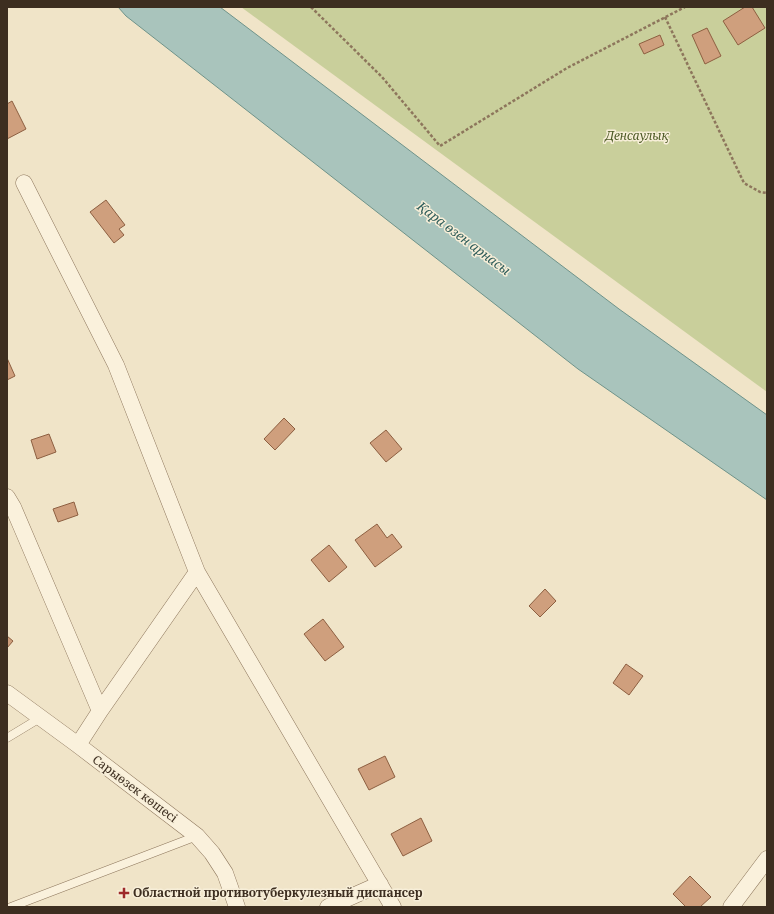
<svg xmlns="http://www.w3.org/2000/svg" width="774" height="914" font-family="'Noto Serif',serif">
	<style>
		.green { fill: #c9cf9b }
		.water { fill: #a9c4bc; stroke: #6f938a }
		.building { fill: #cf9f7d; stroke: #8d5f41 }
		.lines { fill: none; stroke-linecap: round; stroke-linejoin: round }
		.service-casing { stroke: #8d765c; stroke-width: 9 }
		.minor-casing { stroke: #8d765c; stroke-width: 17 }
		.path { stroke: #8d765c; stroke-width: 2.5; stroke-dasharray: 3 2; stroke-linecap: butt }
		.service { stroke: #faf1dc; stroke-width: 8 }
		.minor { stroke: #faf1dc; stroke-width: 16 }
		.poi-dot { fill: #9e2a2b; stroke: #f7eed8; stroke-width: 1.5 }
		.labels { text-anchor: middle; stroke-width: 3; stroke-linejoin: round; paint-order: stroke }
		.park-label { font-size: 12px; font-style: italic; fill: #4d5a26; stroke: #f7eed8 }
		.street-label { font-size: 12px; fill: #3d2e20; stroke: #f7eed8 }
		.poi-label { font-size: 12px; font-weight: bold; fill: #3d2e20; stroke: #f7eed8; text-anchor: start }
		.water-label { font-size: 13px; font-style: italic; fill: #2f5d5a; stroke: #f7eed8 }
	</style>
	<rect width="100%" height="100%" fill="#f0e4c8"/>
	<path class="green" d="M241 7H767V392Z"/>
	<path class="water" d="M118 7H220L619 309 767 415V500L578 369 126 16Z"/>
	<path class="building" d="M745 7H752L765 28 738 45 723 21Z
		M707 28 721 56 705 64 692 35Z
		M660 35 664 45 644 54 639 44Z
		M12 101 26 129 7 139V104Z
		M106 200 125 225 119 229 124 235 114 243 90 212Z
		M7 358 15 376 7 380Z
		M284 418 295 429 275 450 264 439Z
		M386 430 402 449 386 462 370 443Z
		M49 434 56 452 37 459 31 440Z
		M74 502 78 515 58 522 53 509Z
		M377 524 387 538 392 534 402 547 375 567 355 540Z
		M329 545 347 567 329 582 311 560Z
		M545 589 556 601 540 617 529 606Z
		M323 619 344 647 325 661 304 634Z
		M7 636 13 641 7 648Z
		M626 664 643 676 629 695 613 683Z
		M385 756 395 777 369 790 358 769Z
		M421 818 432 841 403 856 391 834Z
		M690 876 711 897 700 907H686L673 894Z"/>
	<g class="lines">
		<g class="service-casing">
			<path id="service" d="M7 738 40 718
				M11 907 197 836"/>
		</g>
		<g class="minor-casing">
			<path id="minor" d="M24 183 116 365 197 572 393 907
				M7 497 13 507 100 711 78 745
				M7 693 78 745 197 836 212 853 225 873 237 907
				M100 711 197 572
				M328 907 380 884
				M731 907 767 859"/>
		</g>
		<path class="path" d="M311 7 382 77 440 146 567 68 685 7
			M665 17 744 183 760 192 767 193"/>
		<use href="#service" class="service"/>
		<use href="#minor" class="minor"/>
	</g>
	<path class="poi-dot" d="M122 887h4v4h4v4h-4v4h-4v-4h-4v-4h4z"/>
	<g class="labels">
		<g class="park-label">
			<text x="637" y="140">Денсаулық</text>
		</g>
		<g class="street-label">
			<text transform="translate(135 789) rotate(37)" y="4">Сарыөзек көшесі</text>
		</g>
		<g class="poi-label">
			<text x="133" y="897">Областной противотуберкулезный диспансер</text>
		</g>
		<g class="water-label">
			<text transform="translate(464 238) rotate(37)" y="5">Қара өзен арнасы</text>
		</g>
	</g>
	<rect width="774" height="914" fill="none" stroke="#3d2e20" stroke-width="16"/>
</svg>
